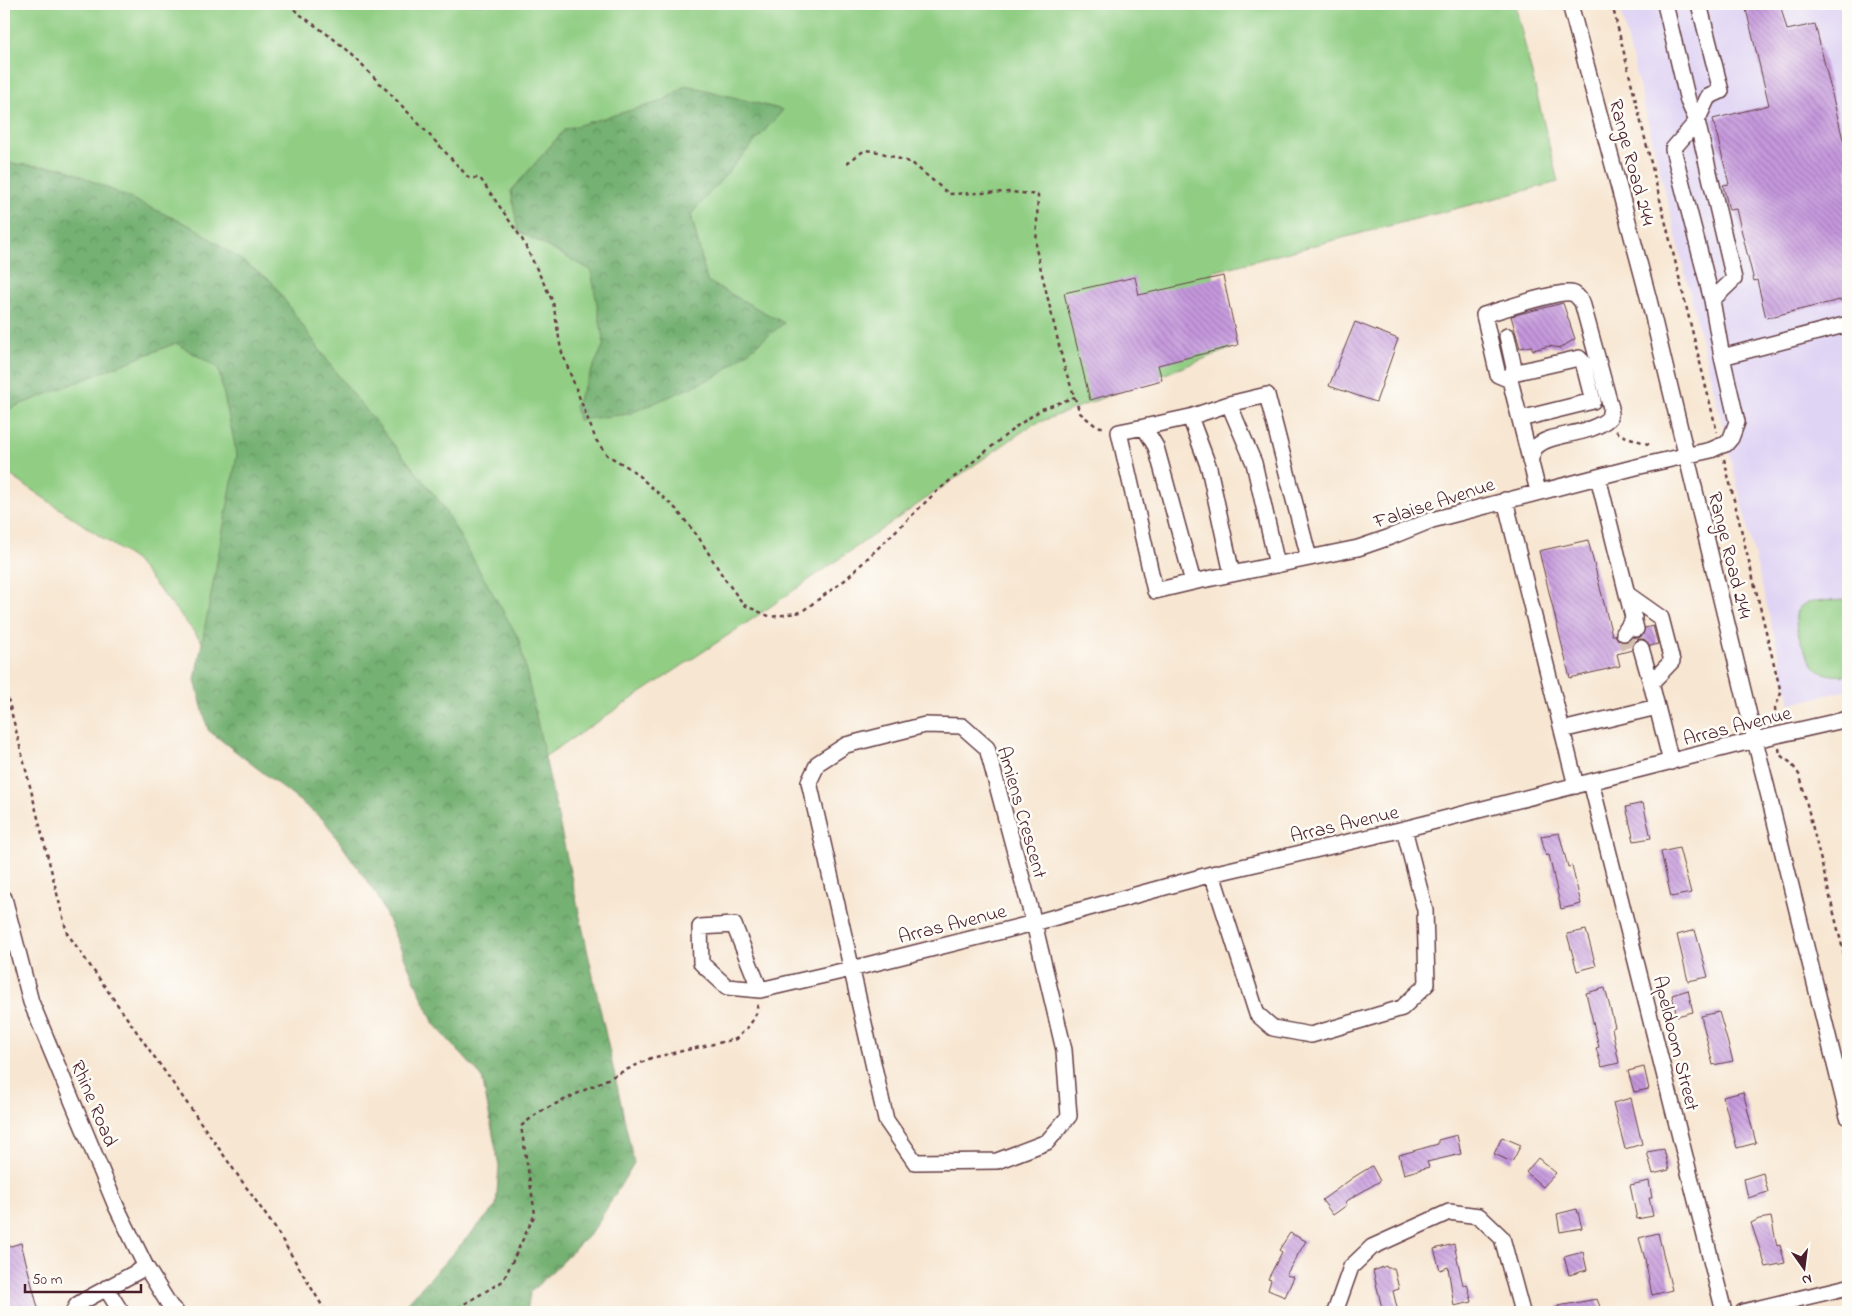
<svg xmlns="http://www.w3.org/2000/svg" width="1852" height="1316" font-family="'Indie Flower',sans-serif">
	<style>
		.built { fill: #e0d4f4 }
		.green { fill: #91ce84; stroke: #6e7658 }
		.forest { fill: url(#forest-crowns); stroke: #5f684e }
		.building { fill: url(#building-back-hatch) }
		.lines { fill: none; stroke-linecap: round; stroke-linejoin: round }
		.minor-tunnel { stroke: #d4beb0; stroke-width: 15; stroke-dasharray: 15 8; stroke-linecap: butt }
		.minor-casing { stroke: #643d44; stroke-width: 18 }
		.path { stroke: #643d44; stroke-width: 2.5; stroke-dasharray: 4 4; stroke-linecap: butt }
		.minor { stroke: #fff; stroke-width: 15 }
		.labels { text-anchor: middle; stroke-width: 5; stroke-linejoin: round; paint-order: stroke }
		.street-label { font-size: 20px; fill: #4a1f2b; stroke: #fdfcf7 }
	</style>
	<defs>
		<pattern id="forest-crowns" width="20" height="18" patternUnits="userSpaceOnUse" patternTransform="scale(1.25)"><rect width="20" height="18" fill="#74b172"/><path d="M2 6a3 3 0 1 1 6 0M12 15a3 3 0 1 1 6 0" fill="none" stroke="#618f5e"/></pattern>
		<pattern id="building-back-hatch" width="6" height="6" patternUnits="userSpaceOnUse" patternTransform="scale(1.25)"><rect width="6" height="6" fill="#c598dd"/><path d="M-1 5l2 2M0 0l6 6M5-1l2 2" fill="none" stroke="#a27bb3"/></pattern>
	</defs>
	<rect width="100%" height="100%" fill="#fdfcf7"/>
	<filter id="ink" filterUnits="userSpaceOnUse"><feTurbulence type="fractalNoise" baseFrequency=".02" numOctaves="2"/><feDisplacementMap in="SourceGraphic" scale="10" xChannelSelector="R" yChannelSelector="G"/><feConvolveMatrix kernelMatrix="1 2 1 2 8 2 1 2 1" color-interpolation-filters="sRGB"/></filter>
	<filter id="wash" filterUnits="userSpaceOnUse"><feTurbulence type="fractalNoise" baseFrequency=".0096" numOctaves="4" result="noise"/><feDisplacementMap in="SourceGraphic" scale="20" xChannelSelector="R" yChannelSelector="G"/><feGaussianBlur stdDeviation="1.12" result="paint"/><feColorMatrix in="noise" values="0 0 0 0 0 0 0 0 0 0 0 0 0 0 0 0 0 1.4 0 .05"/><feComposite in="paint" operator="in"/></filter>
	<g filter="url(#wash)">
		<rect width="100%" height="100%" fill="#f7e6d1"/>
		<path class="built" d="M1619 4H1848V690L1791 704Z"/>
		<path class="green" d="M4 4H1515L1558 182 1212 272 1230 349 1032 425 751 620 384 863 135 560 4 471Z
			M1848 597V675C1838 676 1827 676 1818 670 1807 661 1787 617 1800 607 1815 594 1833 606 1848 597Z"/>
		<path class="forest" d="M686 85 783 110 691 214 707 281 784 323 719 375 629 414 578 420 575 406 604 344 591 270 518 231 511 191 565 129 663 101Z
			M4 163 64 168 195 228 271 281 337 374 440 502 519 639 634 1163 593 1231 530 1293 527 1312H399L496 1206 499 1166 482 1077 434 1024 377 895 324 820 208 730 195 680 237 455 218 368 176 343 4 411Z"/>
		<g id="blocks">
			<path class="building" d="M1769 4H1780L1787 30 1815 24 1848 160V298L1766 318 1757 280 1754 281 1736 209 1729 210 1723 185 1729 184 1713 119 1769 105 1746 9Z
				M1223 276 1238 345 1158 365 1162 380 1090 400 1064 293 1135 277 1139 295Z
				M1563 303 1575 339 1560 348 1549 346 1533 350 1531 346 1520 348 1511 316Z
				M1355 322 1398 339 1376 402 1329 386Z
				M1588 540 1612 635H1615L1619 641 1628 642 1632 637 1638 638 1642 636 1645 628 1653 626 1658 644 1650 646 1644 639H1638L1632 645V650L1617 654 1620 666 1570 678 1539 551Z
				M1643 803 1651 838 1634 841 1626 807Z
				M1559 833 1568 867 1572 866 1581 904 1561 909 1549 855 1546 856 1541 836Z
				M1679 848 1691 893 1671 897 1661 852Z
				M1586 930 1596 966 1577 971 1567 934Z
				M1695 930 1708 977 1688 981 1677 935Z
				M1605 988 1615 1027 1612 1028 1619 1063 1602 1067 1596 1048 1599 1047 1586 993Z
				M1688 990 1693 1012 1677 1016 1672 995Z
				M1719 1012 1733 1061 1713 1065 1701 1016Z
				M1644 1067 1649 1089 1634 1092 1628 1071Z
				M1743 1092 1756 1143 1737 1148 1723 1097Z
				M1631 1098 1642 1144 1625 1149 1613 1103Z
				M1457 1135 1461 1154 1427 1162 1429 1167 1404 1174 1399 1155 1438 1144V1140Z
				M1502 1137 1521 1145 1512 1162 1494 1154Z
				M1664 1149 1669 1170 1653 1174 1647 1152Z
				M1538 1158 1556 1173 1543 1187 1526 1172Z
				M1372 1166 1380 1181 1345 1202 1347 1205 1333 1215 1322 1200 1354 1177Z
				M1763 1173 1768 1192 1748 1198 1744 1179Z
				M1649 1181 1652 1198H1649L1653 1216 1637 1219 1630 1185Z
				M1577 1209 1582 1228 1560 1232 1557 1214Z
				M1771 1217 1777 1246 1780 1245 1785 1263 1766 1267 1751 1223 1759 1219Z
				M1290 1233 1306 1241 1286 1275 1294 1277 1285 1297 1268 1290 1271 1280 1268 1279 1282 1252 1279 1250Z
				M1658 1233 1672 1290 1652 1295 1645 1259 1639 1238Z
				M21 1243 39 1312H4V1248Z
				M1454 1244 1463 1285 1467 1284 1472 1302 1454 1306 1448 1267 1440 1270 1434 1249Z
				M1583 1252 1587 1270 1569 1275 1564 1257Z
				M1386 1266 1387 1268H1394L1399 1289 1393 1291 1398 1312H1383L1373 1271Z
				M1597 1299 1602 1312H1559L1558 1306Z"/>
		</g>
	</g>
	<g filter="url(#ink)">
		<use href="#blocks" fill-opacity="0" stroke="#643d44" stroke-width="1"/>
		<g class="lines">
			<path class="minor-tunnel" d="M1624 633 1629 651"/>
			<g class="minor-casing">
				<path id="minor" d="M1570 4 1649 300 1755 740 1848 1117
					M1665 4 1688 101 1697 121 1734 279 1712 300 1722 357
					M1699 4 1721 91 1708 97 1697 121 1673 149 1712 300
					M1507 336 1514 368 1510 380 1538 491
					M1513 373 1579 358 1583 362 1593 401 1520 419
					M1510 380 1498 375 1484 315C1501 310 1556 291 1570 293 1576 293 1578 298 1582 302L1611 408 1609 418C1589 437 1550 432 1536 447 1533 450 1532 456 1530 461
					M1190 417 1229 404
					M1144 427 1119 432 1155 591 1193 582 1156 447 1144 427 1190 417 1209 468 1232 574
					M1598 477 1627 594 1661 618 1672 661 1651 683 1671 762
					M1505 500 1576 786
					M1277 565 1254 463 1229 404 1267 395 1309 558
					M1193 582 1358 548 1390 537 1432 520 1636 467 1711 450 1720 446 1726 444 1731 438 1737 422 1722 357 1848 324
					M1627 594 1636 629
					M1624 633 1634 618
					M1641 648 1651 683
					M925 725 962 726 987 748 1034 923 1064 1050 1069 1116 1047 1142 997 1161 915 1162 886 1120 809 782 818 763 846 745Z
					M1562 730 1657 707
					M1591 782 1724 1312
					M1212 874 1257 1014 1273 1028 1311 1035 1402 1008 1427 984 1425 910 1404 829
					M4 898 31 1002 116 1206 146 1267 170 1306 176 1312
					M760 990 734 925 700 927 701 963 727 987 760 990 851 969 1034 923 1212 874 1404 829 1755 740 1848 719
					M106 1288 121 1312
					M73 1312 77 1305 85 1300 146 1267
					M1335 1312 1351 1267 1372 1247 1449 1212 1479 1216 1502 1238 1522 1312
					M1743 1312 1848 1287"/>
			</g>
			<path class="path" d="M288 4C305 20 325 31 342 46 386 88 428 133 469 178H480L522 239 553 302 561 350 596 440 607 455 631 469 676 509 699 538 724 578 744 605 771 617 801 612 845 580 936 492 1017 426 1042 409 1075 397
				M1612 4 1717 432
				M847 163 865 150 879 152 912 163 949 194 1012 192 1038 195 1036 249 1064 366 1080 413 1096 426 1106 428
				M1616 431 1621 435 1648 444 1649 448
				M1724 459 1781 693 1775 708 1776 720
				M4 683 67 933 275 1228 326 1312
				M1779 748 1780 755 1791 763 1800 776 1848 970
				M451 1312 503 1281 535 1214 521 1126 539 1112 651 1058 736 1039 750 1025 756 1014 758 1003"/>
			<use href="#minor" class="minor"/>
		</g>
	</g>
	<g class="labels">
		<g class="street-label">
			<text transform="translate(1633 162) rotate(75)" y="7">Range Road 244</text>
			<text transform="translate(1434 502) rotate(-18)" y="7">Falaise Avenue</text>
			<text transform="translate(1731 555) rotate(76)" y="7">Range Road 244</text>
			<text transform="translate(1737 725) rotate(-14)" y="7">Arras Avenue</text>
			<text transform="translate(1023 812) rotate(74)" y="7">Amiens Crescent</text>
			<text transform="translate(1344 823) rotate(-13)" y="7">Arras Avenue</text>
			<text transform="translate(952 923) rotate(-14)" y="7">Arras Avenue</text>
			<text transform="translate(1677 1043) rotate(76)" y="7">Apeldoom Street</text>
			<text transform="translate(95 1103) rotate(67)" y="7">Rhine Road</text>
		</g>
	</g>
	<rect width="1852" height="1316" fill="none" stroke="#fdfcf7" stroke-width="20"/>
	<g transform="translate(1804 1268) rotate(166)" stroke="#fdfcf7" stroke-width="4" paint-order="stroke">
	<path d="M0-4L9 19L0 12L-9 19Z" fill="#4a1f2b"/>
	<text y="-8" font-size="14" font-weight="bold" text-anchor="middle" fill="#4a1f2b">N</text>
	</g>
	<path d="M25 1284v8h116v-8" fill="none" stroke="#4a1f2b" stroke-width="2.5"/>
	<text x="32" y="1284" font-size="15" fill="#4a1f2b" stroke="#fdfcf7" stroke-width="4" paint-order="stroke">50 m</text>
</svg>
